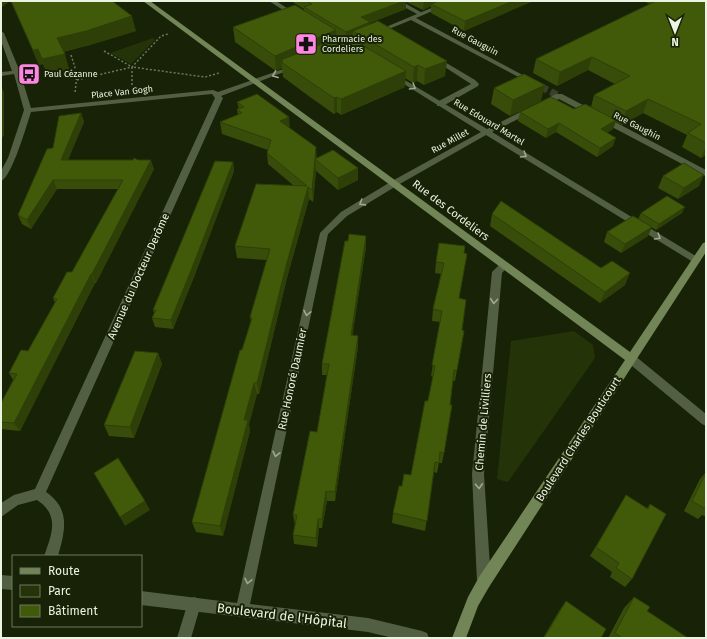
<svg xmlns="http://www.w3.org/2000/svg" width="707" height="639" font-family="'Fira Sans',sans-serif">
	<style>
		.green { fill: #253308 }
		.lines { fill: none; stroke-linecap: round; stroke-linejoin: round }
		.street-tunnel { stroke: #384127; stroke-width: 7; stroke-dasharray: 7 3.5; stroke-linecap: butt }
		.path { stroke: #6e775f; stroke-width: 1.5; stroke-dasharray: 2 2; stroke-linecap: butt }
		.lane { fill: #535f42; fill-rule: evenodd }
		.street { fill: #535f42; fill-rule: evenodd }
		.secondary { fill: #718556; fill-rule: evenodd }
		.wall { fill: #384d09 }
		.shaded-wall { fill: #2e3f07 }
		.building { fill: #415a0a; stroke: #2e3f07 }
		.oneway { stroke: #9fa992 }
		.labels { text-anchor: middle; stroke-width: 4; stroke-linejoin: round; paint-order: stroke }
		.far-poi-label { font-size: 9px; fill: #ebf3e1; stroke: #182206; text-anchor: start }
		.far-street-label { font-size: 9px; fill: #ebf3e1; stroke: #182206 }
		.street-label { font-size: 11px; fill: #ebf3e1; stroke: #182206 }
		.near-street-label { font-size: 13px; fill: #ebf3e1; stroke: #182206 }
	</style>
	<rect width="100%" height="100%" fill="#182206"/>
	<path class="green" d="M153 38 155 40 131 64 110 53Z
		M574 331 593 345 595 358 508 482 497 479 511 341Z"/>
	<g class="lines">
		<path class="street-tunnel" d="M532 82 559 96"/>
		<path class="path" d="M104 51 132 67
			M71 55 77 74 75 93
			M77 80 132 67 161 36 168 34
			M132 85V67L205 77 219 73"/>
		<path class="lane" d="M393 1H401L424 14 419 15Z
			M434 58H438L475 80 479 84 478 86 443 106H437V102L471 84 434 60Z
			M194 597 199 599 201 604 191 638H177L189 599Z"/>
		<path class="street" d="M269 1H276L299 16 294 17Z
			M448 1H456L416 18 532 80V82H528L411 20 379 33 374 32Z
			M1 31 4 33 20 72 31 108 213 90 218 92 292 66 297 67 221 96 223 98 46 492C71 509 65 531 58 556H44C52 534 60 515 37 500L18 505 1 517V503L14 495 35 489 215 98 212 94 31 112C27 124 12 177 1 181V171L8 158 24 110 14 74 1 76V72L12 71 1 41Z
			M393 73 487 129 556 94H562L706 170V176L703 175 559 99 492 132 699 258 701 260 699 262H693L486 135 398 185 347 216 328 234 250 604 368 618 422 631 427 633 429 638H393L368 632 141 605V591L237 603 320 233 341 212 392 181 481 132 391 76 390 75Z
			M504 262 509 265 502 273 484 474 491 582 489 587 484 589 479 587 477 582 472 474 492 272 501 263Z
			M630 354 634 355 706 414V426L702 424 626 361 625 358 626 355Z
			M1 575 13 576V590L1 589Z"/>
		<path class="secondary" d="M143 1H150L630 352 703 243 706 242V252L489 587 478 606 466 638H452L468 597 479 577 625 360Z"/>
	</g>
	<path class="wall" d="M11 1H112L136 31 90 45 63 52 69 69 47 74 43 64 39 65Z
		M291 1H533L464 31 431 13V6L423 10 406 2V9L370 23V24L445 76 424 85 417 81 413 83 405 78V87L341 115 337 112 334 114 310 97 283 77 282 68 276 71 235 42 233 27 304 10V9Z
		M643 1H706V155L701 158 682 147 687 135 643 113 622 125 616 122 613 129 607 133 613 146 597 157 556 132 546 138 518 121 520 112 574 109 591 107 594 95 615 84 588 70 557 86 533 73 536 59 650 4Z
		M494 88 541 101 510 116 491 104Z
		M237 102 290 128 317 158 358 168V180L338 190 316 171 313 202 309 199 287 278 259 394H257L249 424 250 431 223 536 196 532 192 522 251 322 250 317 267 260 237 258 235 246 293 185 268 164 267 153 268 150 222 134 220 122 238 115 237 109H239Z
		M81 113 84 122 68 160 154 169 96 283H95L20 431 1 429V403L13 380 9 373 28 351 55 303 53 298 72 272 118 189H57L31 229 22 224 18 215 53 148Z
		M233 162 234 171 194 277 173 329 155 327 152 318 154 313 153 310Z
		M663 176 699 186 678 199 658 188Z
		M641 213H682L656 230 651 227 648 236 621 253 604 242 607 232 638 219Z
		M492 214 625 285 600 303 490 226Z
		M366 236V247L352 335 358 336V347L335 501H327L322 528H319L317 547 294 544 293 535 295 525 293 515 317 432 327 375H322V364L348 241Z
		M464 253 459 298 462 330 464 331 455 381H453L444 453 442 463H439L437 473 434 472 425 531 392 523 393 513 402 486 411 475 433 377 431 376 440 322 432 321 433 309 441 274 435 273 436 262Z
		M158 353 162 364 134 438 109 436 104 425Z
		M706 472V517L702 515 698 519 684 511 700 479Z
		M626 495 647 508 650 504 632 579 625 587 610 577 612 572 590 556Z
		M634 597 647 611 688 638H608L624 608Z
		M566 601 601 638H543L559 611Z"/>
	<path class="shaded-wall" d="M1 1H10L1 8Z
		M404 1H406V9L370 23 369 32 353 31V38L346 41V32L361 17Z
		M424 1H444L431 4V6L423 10Z
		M513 1H533L464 31 465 21Z
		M132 16 136 31 90 45 61 52 57 38Z
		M336 30 337 45 281 60 282 68 276 71 275 56Z
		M38 49 43 64 39 65 33 50Z
		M65 54 69 69 47 74 42 59Z
		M592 57 588 70 557 86 560 72Z
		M447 61 445 76 424 85 425 69Z
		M418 65 417 81 413 83 414 67Z
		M406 71 405 87 341 115V99Z
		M545 85 541 101 510 116 513 100Z
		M1 86 4 92V135L1 140Z
		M337 97V112L334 114V98Z
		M648 99 643 113 622 125 626 111Z
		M81 113 84 122 64 169 61 160Z
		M289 117 290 129 280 121Z
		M616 120 613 129 598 138 601 129Z
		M559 123 556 132 546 138 548 129Z
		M616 138 613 146 597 157 600 148Z
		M316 147 317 160 315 159Z
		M706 147V155L701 158Z
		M315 159 316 171 313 202 312 190Z
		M151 160 154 169 96 283 92 274Z
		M233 162 234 171 194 277 173 329 171 320Z
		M358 168V180L338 190V178Z
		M704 175 699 186 678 199 684 188Z
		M53 180 57 189 31 229 27 220Z
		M308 187 309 199 287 278 259 394 257 383 286 266Z
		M685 207 682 213 656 230 659 224Z
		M652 227 648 236 621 253 625 244Z
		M366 236V247L351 346V335Z
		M630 273 625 285 600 303 605 292Z
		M91 274 95 283 20 431 14 423Z
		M358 336V347L335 501V492Z
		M158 353 162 364 134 438 130 427Z
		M254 383 257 394 249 424 250 431 223 536 220 526 244 420Z
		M326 491 327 501 322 528V519Z
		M145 501 150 510 125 526 120 517Z
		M318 519 319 528 317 547 316 538Z"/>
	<path class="building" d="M11 1H112L132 16 86 31 57 38 65 54 42 59 38 49 33 50Z
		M306 1H404L361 17 370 22 346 32 304 7 312 4Z
		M439 1H513L465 21 431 4Z
		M656 1H706V143L688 133 701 124 648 99 626 111 594 95 630 76 592 57 560 72 536 59Z
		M295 5 336 30 275 56 233 27Z
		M378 21 447 61 425 69 418 65 414 67 353 31Z
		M345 35 406 71 341 99 337 97 334 98 309 81 281 62 283 61 281 60Z
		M524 74 545 85 513 100 494 88Z
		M257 94 289 117 280 121 316 147 315 159 333 150 358 168 338 178 315 159 312 190 308 187 286 266 257 383H254L244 420H248L220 526 192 522 240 350H242L252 318 250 317 270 249 235 246 256 184 307 186 267 153 271 140 220 122 242 113 237 109 244 107 237 102Z
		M551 97 574 109 585 104 616 120 601 129 616 138 600 148 559 123 548 129 520 112Z
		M81 113 61 160H133L134 158 138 160H151L92 274H91L14 423 1 422V403L17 374 9 373 21 350 28 351 57 299 53 298 67 272H72L123 180H53L27 220 18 215 47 149 53 148 59 116Z
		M215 161 233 162 192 268 171 320 152 318 156 310H153Z
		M684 163 704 175 684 188 663 176Z
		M667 196 685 207 659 224 641 213Z
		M501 201 601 268 612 261 630 273 605 292 492 214Z
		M633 216 652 227 625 244 607 232Z
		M349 234 366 236 351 335 358 336 335 492 326 491 322 519H318L316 538 293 535 297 515H293L310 431 317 432 329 364H322L345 241H348Z
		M439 243 465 246 464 253 467 254 459 298 466 300 462 330 464 331 457 370H454L450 405H452L444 453 440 452 439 463 435 462 427 521 393 513 399 486H402L404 474 411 475 425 401H428L435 366 432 365 442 311 433 309 444 263 436 262Z
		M135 351 158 353 130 427 104 425Z
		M118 458 145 501 120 517 94 473Z
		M706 473V509L692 501Z
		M626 495 648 509 650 504 666 514 632 579 616 568 619 563 596 547Z
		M634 597 650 607 647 611 688 638H622L615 633Z
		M566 601 606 629 601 638H544Z"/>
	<defs><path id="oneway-chevron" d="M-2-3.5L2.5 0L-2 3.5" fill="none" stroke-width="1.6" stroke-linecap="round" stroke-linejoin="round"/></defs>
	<g class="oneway">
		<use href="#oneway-chevron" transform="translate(275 75) rotate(159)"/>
		<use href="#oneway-chevron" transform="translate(413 87) rotate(31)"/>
		<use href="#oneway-chevron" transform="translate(524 155) rotate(31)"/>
		<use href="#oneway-chevron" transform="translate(362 203) rotate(148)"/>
		<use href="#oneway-chevron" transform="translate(658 237) rotate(31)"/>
		<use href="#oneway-chevron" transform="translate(494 301) rotate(95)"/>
		<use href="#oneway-chevron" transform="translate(307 313) rotate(102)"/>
		<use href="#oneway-chevron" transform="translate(276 454) rotate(102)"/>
		<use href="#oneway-chevron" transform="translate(479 486) rotate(87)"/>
		<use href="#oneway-chevron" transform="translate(248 581) rotate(102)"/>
	</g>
	<defs>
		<g id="pharmacy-square" transform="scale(1.15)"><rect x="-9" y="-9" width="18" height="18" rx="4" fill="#fd86e1" stroke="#182206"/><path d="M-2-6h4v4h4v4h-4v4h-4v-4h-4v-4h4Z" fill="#111"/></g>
		<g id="bus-square" transform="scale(1.15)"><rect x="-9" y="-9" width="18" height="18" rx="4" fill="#fd86e1" stroke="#182206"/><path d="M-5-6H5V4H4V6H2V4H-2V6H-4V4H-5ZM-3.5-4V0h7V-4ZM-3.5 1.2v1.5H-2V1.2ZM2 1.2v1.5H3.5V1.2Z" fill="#111"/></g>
	</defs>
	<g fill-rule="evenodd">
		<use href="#pharmacy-square" x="306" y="44"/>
		<use href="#bus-square" x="29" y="74"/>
	</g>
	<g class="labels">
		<g class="far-poi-label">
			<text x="322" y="42">Pharmacie des<tspan x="322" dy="10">Cordeliers</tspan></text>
			<text x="44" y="77">Paul Cézanne</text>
		</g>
		<g class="far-street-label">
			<text transform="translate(475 41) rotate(28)" y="3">Rue Gauguin</text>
			<text transform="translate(122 92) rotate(-6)" y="3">Place Van Gogh</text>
			<text transform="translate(489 122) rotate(31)" y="3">Rue Edouard Martel</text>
			<text transform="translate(637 126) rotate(27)" y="3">Rue Gaughin</text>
			<text transform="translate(450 141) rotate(-29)" y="3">Rue Millet</text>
		</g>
		<g class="street-label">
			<text transform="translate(451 210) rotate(37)" y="4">Rue des Cordeliers</text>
			<text transform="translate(138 276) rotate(-66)" y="4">Avenue du Docteur Derôme</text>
			<text transform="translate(292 379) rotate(-78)" y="4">Rue Honoré Daumier</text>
			<text transform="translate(483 422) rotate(-85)" y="4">Chemin de Livilliers</text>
			<text transform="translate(578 439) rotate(-57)" y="4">Boulevard Charles Bouticourt</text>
		</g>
		<g class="near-street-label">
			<text transform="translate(282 615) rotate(7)" y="5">Boulevard de l'Hôpital</text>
		</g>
	</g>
	<rect width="707" height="639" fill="none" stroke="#ebf3e1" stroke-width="4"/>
	<rect x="12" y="555" width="130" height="72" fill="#182206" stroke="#6c765e"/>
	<rect x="20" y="568" width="20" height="6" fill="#718556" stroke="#6c765e"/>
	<text x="48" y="575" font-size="12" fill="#ebf3e1">Route</text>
	<rect x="20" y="585" width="20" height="12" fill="#253308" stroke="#6c765e"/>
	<text x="48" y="595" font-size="12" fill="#ebf3e1">Parc</text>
	<rect x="20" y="605" width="20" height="12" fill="#415a0a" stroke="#6c765e"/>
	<text x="48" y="615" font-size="12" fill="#ebf3e1">Bâtiment</text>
	<g transform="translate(675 32) rotate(180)" stroke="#182206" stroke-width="3" paint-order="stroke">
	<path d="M0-3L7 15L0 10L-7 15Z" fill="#ebf3e1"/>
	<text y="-6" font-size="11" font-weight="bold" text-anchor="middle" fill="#ebf3e1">N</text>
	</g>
</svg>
